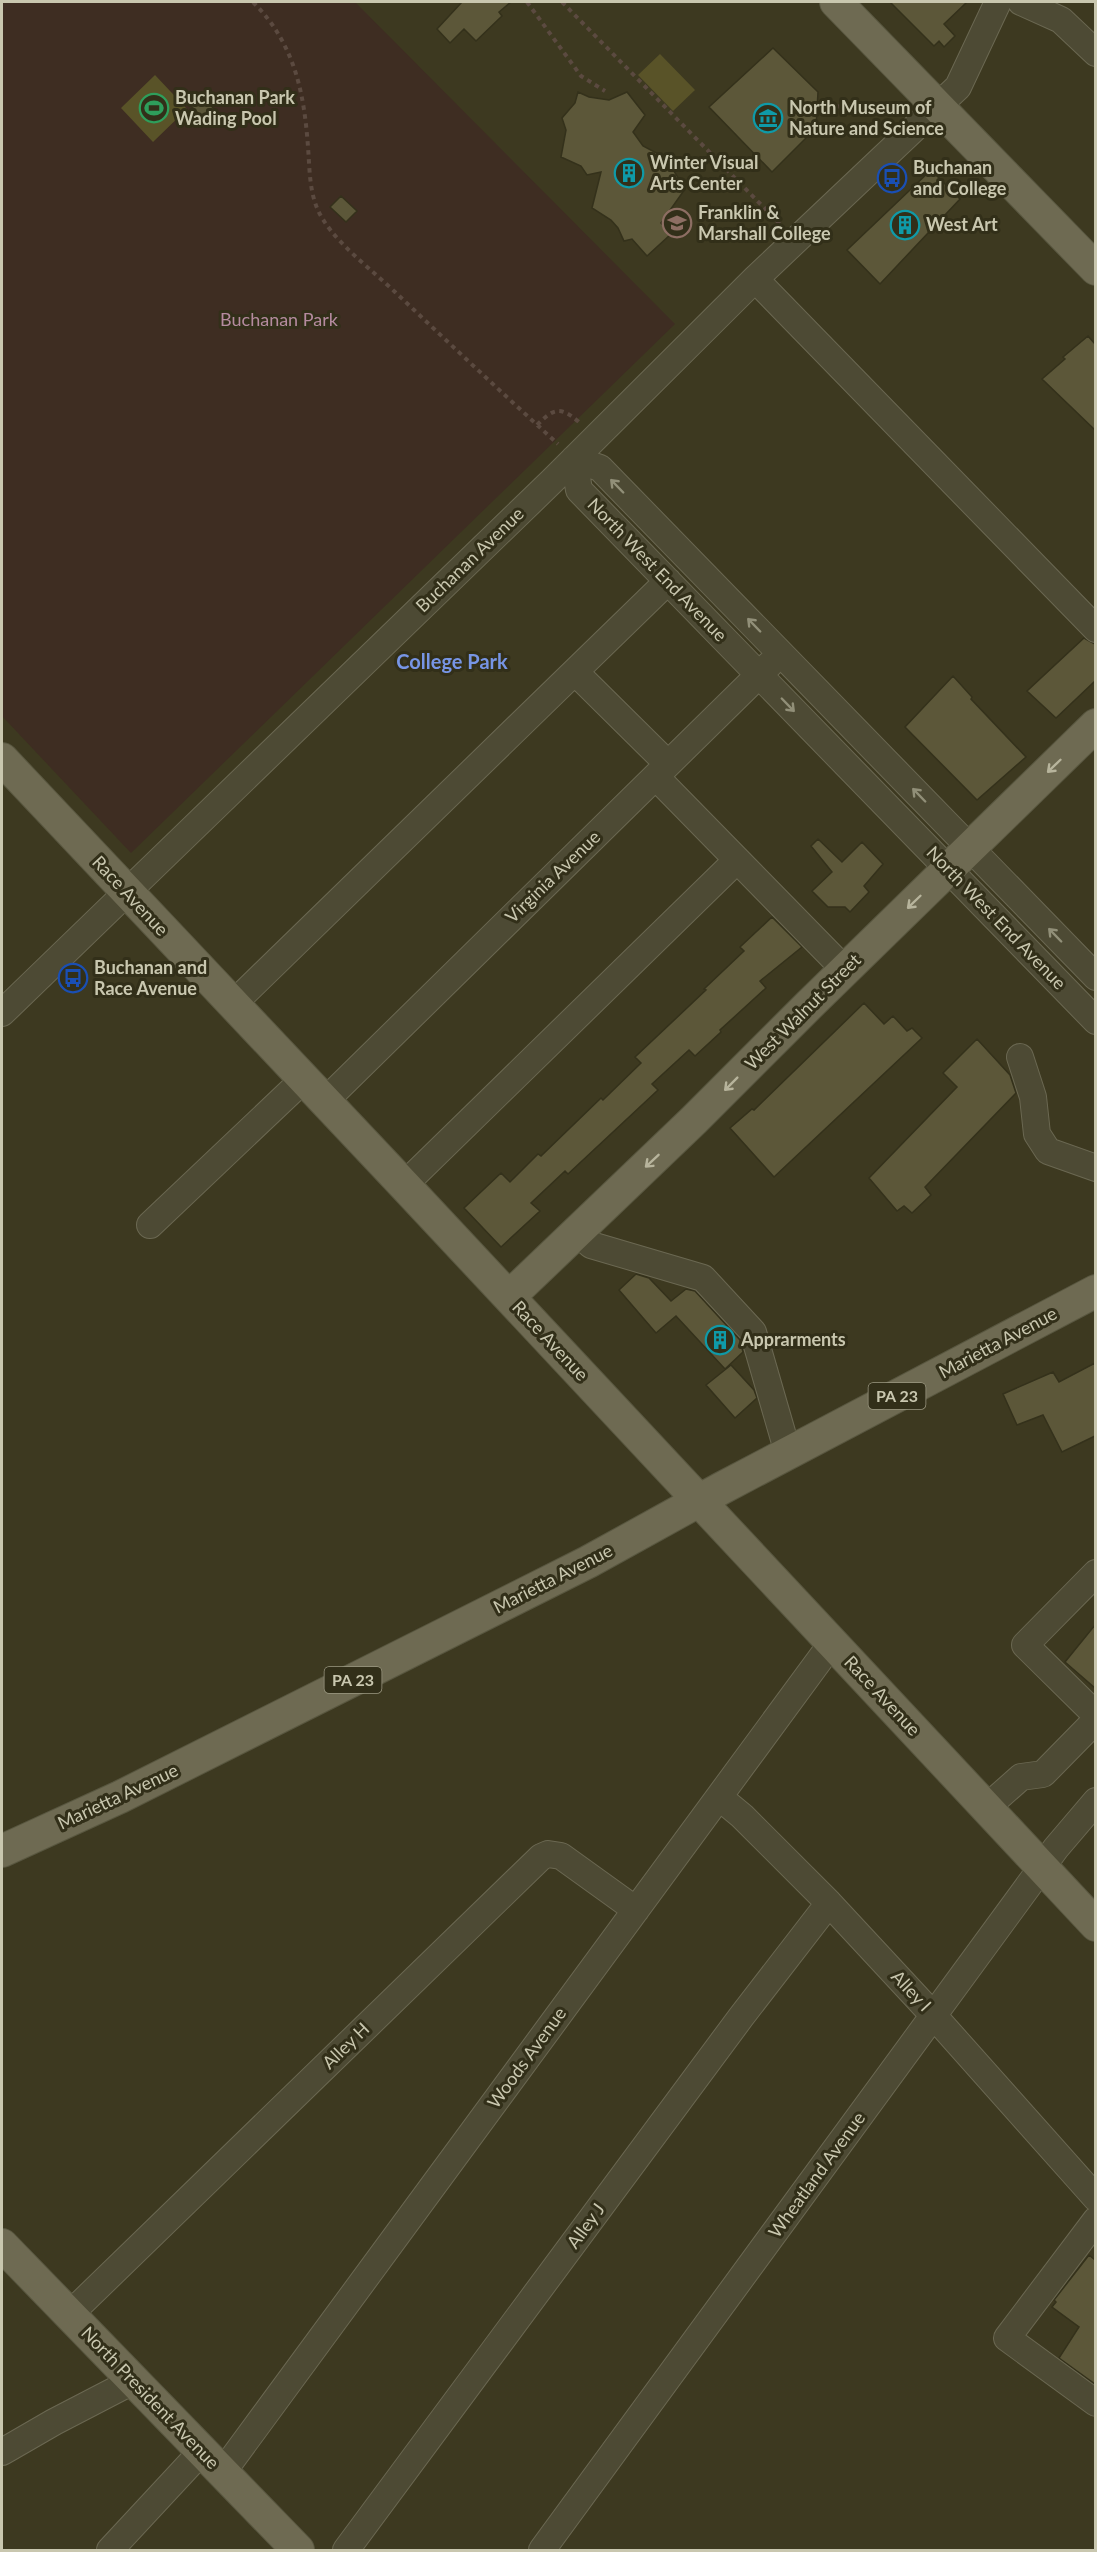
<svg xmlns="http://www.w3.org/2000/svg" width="1097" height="2552" font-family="Lato,sans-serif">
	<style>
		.green { fill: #3e2d22 }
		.water { fill: #595328 }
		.building { fill: #5c5739; stroke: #34311b; stroke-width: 1.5 }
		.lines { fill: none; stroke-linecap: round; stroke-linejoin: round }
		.minor-casing { stroke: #6b6852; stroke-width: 28 }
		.major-casing { stroke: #595740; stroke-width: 34 }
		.path { stroke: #5b4a40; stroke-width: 4; stroke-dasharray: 4.5 4.5; stroke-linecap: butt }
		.minor { stroke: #4d4a34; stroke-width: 26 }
		.major { stroke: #6e6a52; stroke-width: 32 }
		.oneway { stroke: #918f78 }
		.oneway2 { stroke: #b7b49c }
		.labels { text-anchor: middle; stroke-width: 6; stroke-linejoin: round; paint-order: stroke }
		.shield { fill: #322f19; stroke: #9c9982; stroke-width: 1.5 }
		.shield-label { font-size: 16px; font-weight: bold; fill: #c9c7af }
		.poi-label { font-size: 18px; font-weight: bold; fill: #c9c7af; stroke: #322f19; text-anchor: start }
		.park-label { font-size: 18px; fill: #b58b9f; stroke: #322f19 }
		.street-label { font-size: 18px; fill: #c9c7af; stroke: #322f19 }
		.neighbourhood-label { font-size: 20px; font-weight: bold; fill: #7795e5; stroke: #322f19 }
	</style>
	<rect width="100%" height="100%" fill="#3d3920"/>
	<path class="green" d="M2 2H355L675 324 131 853 2 716Z"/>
	<path class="water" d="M660 54 695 90 673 111 638 75Z
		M155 75 187 109 153 142 121 108Z"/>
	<path class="building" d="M462 2H511L499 12 502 16 476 41 464 29 450 43 437 29Z
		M890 2H967L944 24 955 36 944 47 939 41 934 46Z
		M773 48 818 92 816 128 772 172 709 107Z
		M578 92 589 97 609 100 627 92 645 115 633 132 643 146 666 158 685 189 661 223 671 234 647 256 632 239 624 241 618 228 611 220 592 208 601 172 587 175 581 166 561 157 566 130 562 118 575 103Z
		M202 96 215 110 205 120 191 106Z
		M931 170 960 199 880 284 847 250Z
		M341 196 357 211 346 222 330 207Z
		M1088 336 1095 344V430L1042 379 1065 359 1063 357Z
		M1084 638 1095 644V681L1056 718 1027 691Z
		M953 676 972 697 971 699 1026 757 977 800 905 727Z
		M818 839 842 862 862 842 883 864 864 886 869 892 850 912 845 907H828L812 891 832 872 811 846Z
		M772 917 802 947 760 981 766 988 720 1030 721 1032 695 1056 689 1050 652 1084 658 1090 568 1174 565 1171 531 1203 540 1211 501 1247 464 1208 501 1173 510 1182 538 1154 541 1156 601 1098 603 1100 641 1063 635 1057 706 990 704 989 744 951 740 947Z
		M864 1003 884 1024 893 1016 907 1031 912 1028 922 1038 774 1177 730 1128 752 1109 754 1110Z
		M977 1039 1010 1075 1016 1093 925 1187 931 1195 912 1213 904 1206 897 1211 869 1178 957 1087 943 1073Z
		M636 1274 649 1278 671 1301 686 1289 695 1291 740 1340 743 1352 725 1369 676 1316 656 1333 619 1290Z
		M1095 1363V1436L1062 1452 1043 1415 1017 1425 1003 1394 1053 1372 1059 1382Z
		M731 1365 754 1390 757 1398 735 1418 706 1385Z
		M1095 1625V1688L1065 1662Z
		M1089 2255 1095 2260V2384L1059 2358 1079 2327 1052 2307 1056 2302 1054 2300Z"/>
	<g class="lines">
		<g class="minor-casing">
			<path id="minor" d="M1021 2 1061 20 1096 53
				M755 279 1096 629
				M574 459 579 490 1096 1021
				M574 459 600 468 1096 977
				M575 672 668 764
				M656 777 845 970
				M233 1004 668 581
				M2 1013 552 481 755 279 958 87 998 2
				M1020 1057 1033 1097 1037 1134 1048 1151 1096 1168
				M325 1101 770 664
				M404 1185 737 860
				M150 1225 304 1079
				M576 1232 591 1245 703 1278 753 1332 788 1453
				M1096 1573 1025 1645 1096 1715
				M719 1797 742 1816 829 1903 934 2016 1096 2198
				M986 1808 1021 1777 1043 1774 1096 1720
				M1096 2220 1007 2338 1096 2403
				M69 2315 541 1857 548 1854 561 1856 636 1910
				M2 2452 54 2422 133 2381
				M222 2473 832 1643
				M110 2550 202 2451
				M346 2550 741 2017 829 1903
				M542 2550 1056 1848 1096 1801"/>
		</g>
		<g class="major-casing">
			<path id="major" d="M836 2 1096 269
				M2 759 404 1185 1096 1925
				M509 1297 694 1120 809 1005 1096 725
				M2 1851 120 1797 588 1562 722 1488 1096 1291
				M2 2245 298 2550"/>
		</g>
		<path class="path" d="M253 2C294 43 304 91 308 147 310 173 309 199 324 221 339 245 374 272 395 292 449 343 503 394 558 444
			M527 2 581 76 605 91
			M562 2 781 225
			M817 107 903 105
			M537 425C554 408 560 406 579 422"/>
		<use href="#minor" class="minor"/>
		<use href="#major" class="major"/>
	</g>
	<defs><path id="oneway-shaft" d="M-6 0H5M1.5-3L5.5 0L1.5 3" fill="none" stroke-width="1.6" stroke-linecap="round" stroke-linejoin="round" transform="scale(1.5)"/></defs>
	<g class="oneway">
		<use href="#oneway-shaft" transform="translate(617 486) rotate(-134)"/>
		<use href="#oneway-shaft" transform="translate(754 625) rotate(-134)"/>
		<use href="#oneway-shaft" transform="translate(788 705) rotate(46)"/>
		<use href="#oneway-shaft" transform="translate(919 795) rotate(-134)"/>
		<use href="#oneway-shaft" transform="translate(1055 935) rotate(-134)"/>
	</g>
	<g class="oneway2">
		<use href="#oneway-shaft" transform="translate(1054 766) rotate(136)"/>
		<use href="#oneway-shaft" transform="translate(914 902) rotate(136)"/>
		<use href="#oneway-shaft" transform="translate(731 1084) rotate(135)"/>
		<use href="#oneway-shaft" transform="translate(652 1161) rotate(137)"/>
	</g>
	<defs>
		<g id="stadium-ring" transform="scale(1.5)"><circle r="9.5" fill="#322f19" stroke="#2e9e5b" stroke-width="1.5"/><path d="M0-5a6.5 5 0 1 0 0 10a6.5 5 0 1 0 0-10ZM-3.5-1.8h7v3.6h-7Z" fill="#2e9e5b"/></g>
		<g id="museum-ring" transform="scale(1.5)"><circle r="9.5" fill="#322f19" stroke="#0f9aa8" stroke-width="1.5"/><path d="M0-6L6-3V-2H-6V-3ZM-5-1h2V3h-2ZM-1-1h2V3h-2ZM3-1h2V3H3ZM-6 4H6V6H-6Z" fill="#0f9aa8"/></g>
		<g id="building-ring" transform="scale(1.5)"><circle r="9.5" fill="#322f19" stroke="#0f9aa8" stroke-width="1.5"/><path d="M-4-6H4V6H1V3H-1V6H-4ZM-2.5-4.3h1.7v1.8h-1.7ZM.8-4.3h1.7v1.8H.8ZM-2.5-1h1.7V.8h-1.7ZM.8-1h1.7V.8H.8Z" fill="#0f9aa8"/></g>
		<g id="bus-ring" transform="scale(1.5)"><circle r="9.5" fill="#322f19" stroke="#1a4fb4" stroke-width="1.5"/><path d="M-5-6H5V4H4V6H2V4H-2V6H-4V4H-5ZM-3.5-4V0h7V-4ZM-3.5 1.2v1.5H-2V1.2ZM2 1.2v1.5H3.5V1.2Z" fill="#1a4fb4"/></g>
		<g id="university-ring" transform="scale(1.5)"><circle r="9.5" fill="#322f19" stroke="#8d6e63" stroke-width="1.5"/><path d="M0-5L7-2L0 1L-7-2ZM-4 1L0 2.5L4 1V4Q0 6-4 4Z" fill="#8d6e63"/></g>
	</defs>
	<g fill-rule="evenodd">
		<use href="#stadium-ring" x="154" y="108"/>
		<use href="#museum-ring" x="768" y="118"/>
		<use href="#building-ring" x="629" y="173"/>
		<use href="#bus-ring" x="892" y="178"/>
		<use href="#university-ring" x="677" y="223"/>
		<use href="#building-ring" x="905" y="225"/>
		<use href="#bus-ring" x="73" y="978"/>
		<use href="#building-ring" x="720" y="1340"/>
	</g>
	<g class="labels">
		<g class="shield">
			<rect x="868.5" y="1383" width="57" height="26" rx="4.5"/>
			<rect x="324.5" y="1667" width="57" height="26" rx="4.5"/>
		</g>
		<g class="shield-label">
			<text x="897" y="1402">PA 23</text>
			<text x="353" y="1686">PA 23</text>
		</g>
		<g class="poi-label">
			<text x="175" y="104">Buchanan Park<tspan x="175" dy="21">Wading Pool</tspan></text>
			<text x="789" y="114">North Museum of<tspan x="789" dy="21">Nature and Science</tspan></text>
			<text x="650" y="169">Winter Visual<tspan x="650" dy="21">Arts Center</tspan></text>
			<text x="913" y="174">Buchanan<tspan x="913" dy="21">and College</tspan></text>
			<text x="698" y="219">Franklin &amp;<tspan x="698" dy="21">Marshall College</tspan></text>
			<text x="926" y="231">West Art</text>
			<text x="94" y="974">Buchanan and<tspan x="94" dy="21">Race Avenue</tspan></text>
			<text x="741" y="1346">Apprarments</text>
		</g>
		<g class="park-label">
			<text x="279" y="326">Buchanan Park</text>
		</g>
		<g class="street-label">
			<text transform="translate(470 560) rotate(-44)" y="6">Buchanan Avenue</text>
			<text transform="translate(657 570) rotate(46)" y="6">North West End Avenue</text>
			<text transform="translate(553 877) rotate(-44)" y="6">Virginia Avenue</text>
			<text transform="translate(130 896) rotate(47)" y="6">Race Avenue</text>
			<text transform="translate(996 918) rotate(46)" y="6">North West End Avenue</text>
			<text transform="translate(803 1012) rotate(-45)" y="6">West Walnut Street</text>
			<text transform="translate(550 1341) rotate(47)" y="6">Race Avenue</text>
			<text transform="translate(998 1343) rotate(-28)" y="6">Marietta Avenue</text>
			<text transform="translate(553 1579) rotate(-27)" y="6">Marietta Avenue</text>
			<text transform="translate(882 1696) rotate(47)" y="6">Race Avenue</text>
			<text transform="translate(118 1797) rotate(-25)" y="6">Marietta Avenue</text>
			<text transform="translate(911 1991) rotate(47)" y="6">Alley I</text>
			<text transform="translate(346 2046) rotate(-44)" y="6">Alley H</text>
			<text transform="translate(527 2058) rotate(-54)" y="6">Woods Avenue</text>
			<text transform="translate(817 2175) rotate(-54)" y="6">Wheatland Avenue</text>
			<text transform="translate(586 2226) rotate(-54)" y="6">Alley J</text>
			<text transform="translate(150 2398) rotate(46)" y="6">North President Avenue</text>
		</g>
		<g class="neighbourhood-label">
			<text x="452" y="669">College Park</text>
		</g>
	</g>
	<rect width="1097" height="2552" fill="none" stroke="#c9c7af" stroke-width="6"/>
</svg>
